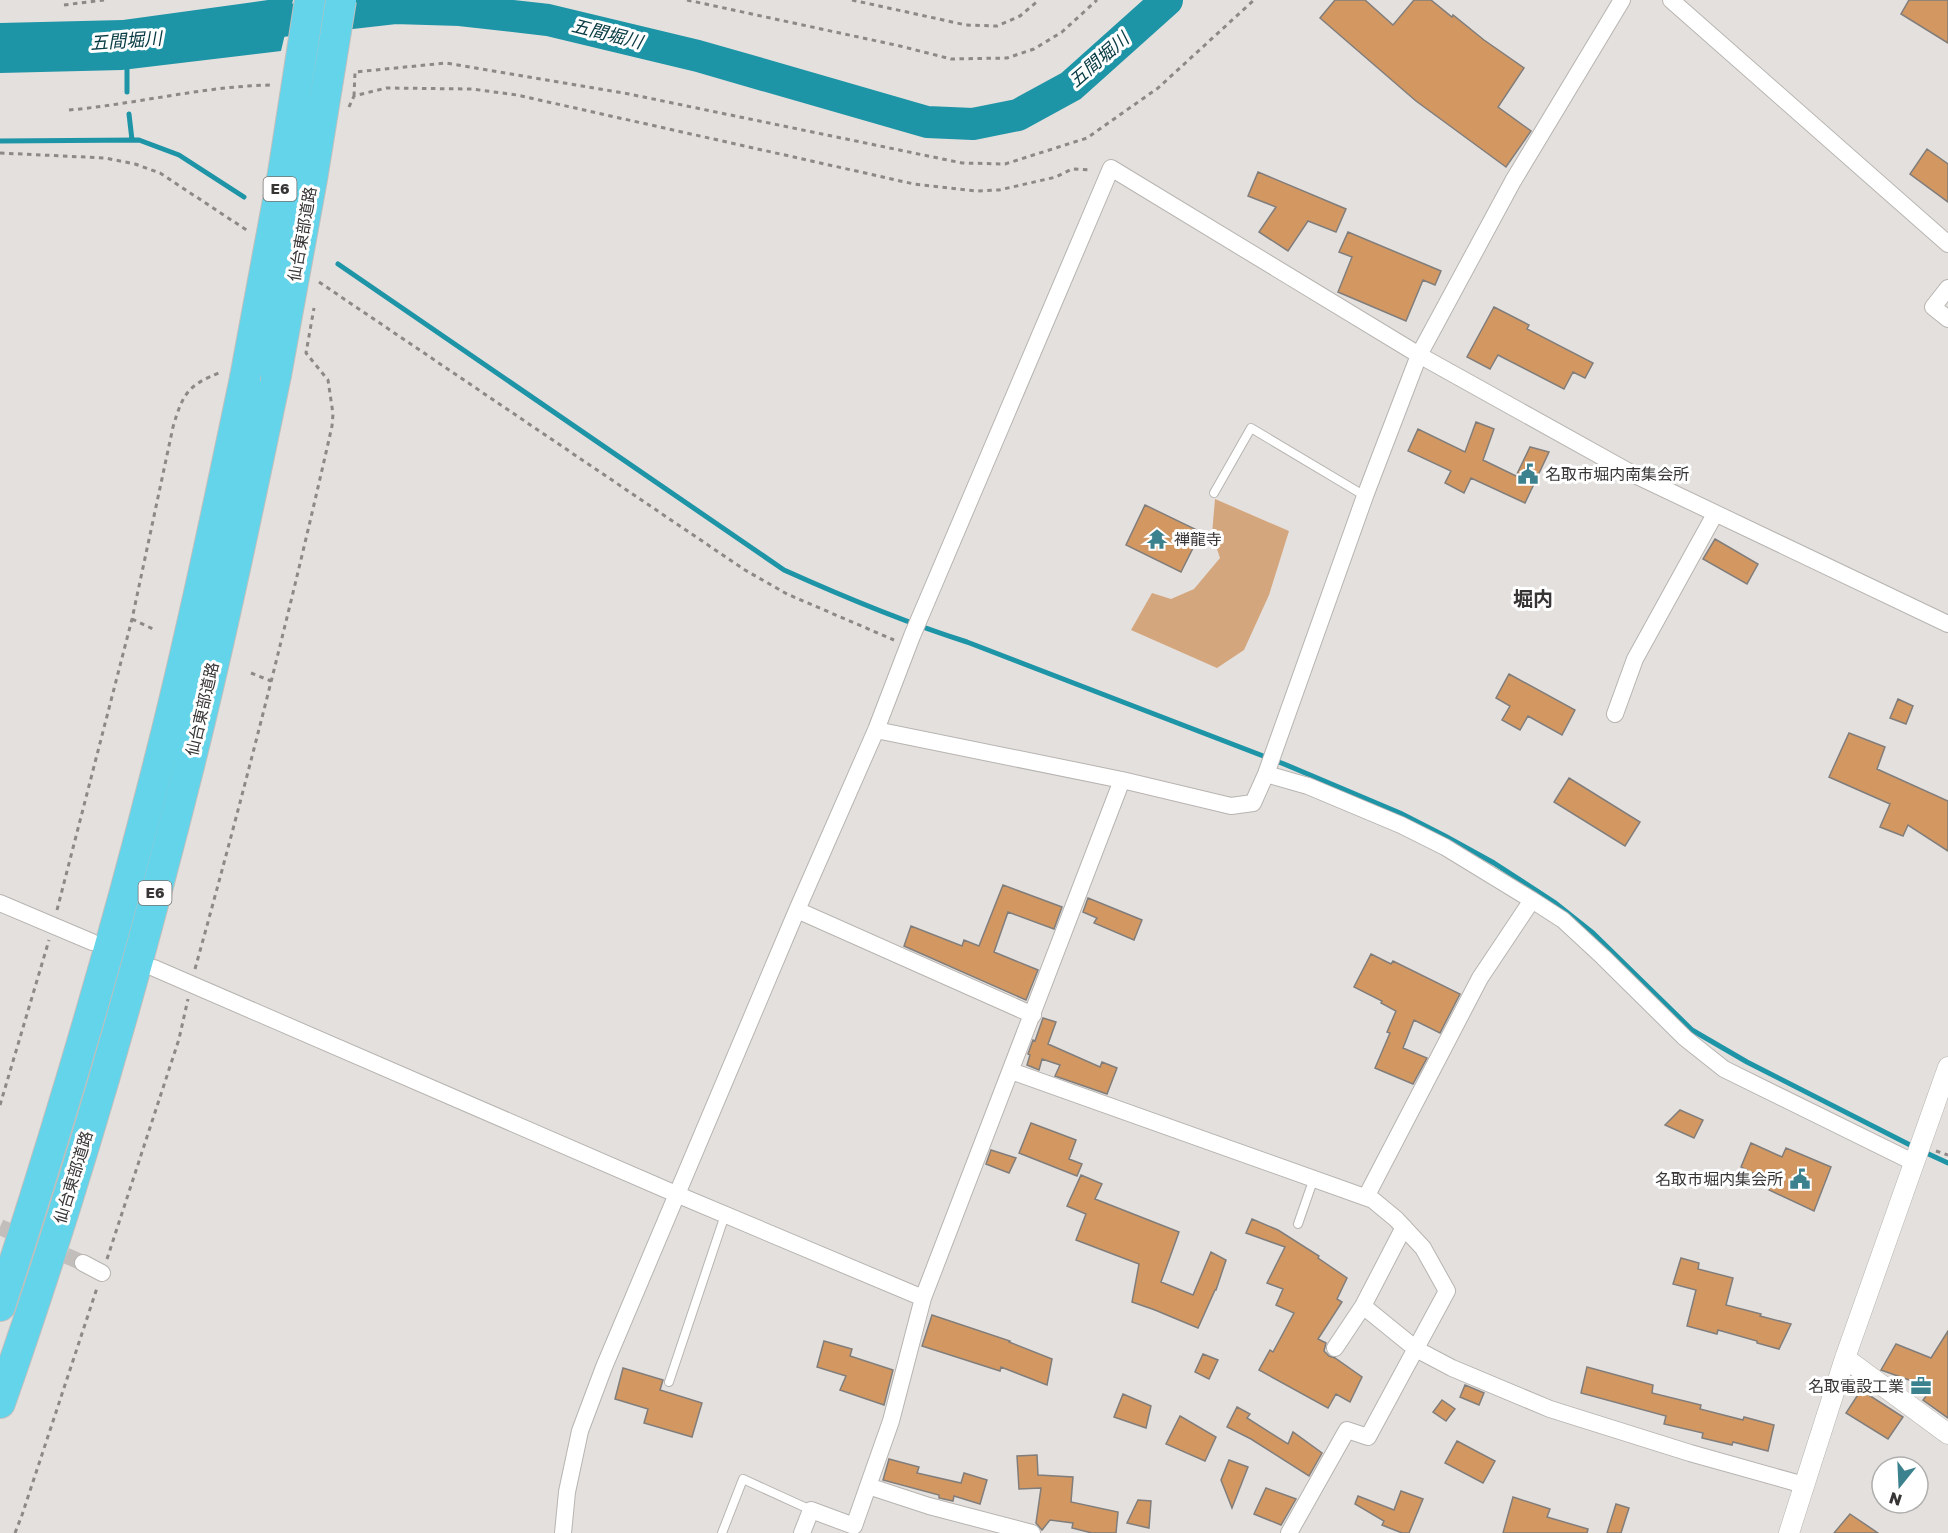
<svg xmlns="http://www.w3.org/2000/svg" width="1948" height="1533" font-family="'Golos Text','Noto Sans JP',sans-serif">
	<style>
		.green { fill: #d4a67e }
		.water { fill: #1e94a7 }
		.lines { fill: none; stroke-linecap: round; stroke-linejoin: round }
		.stream { stroke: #1e94a7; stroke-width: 5 }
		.river { stroke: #1e94a7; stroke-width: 32 }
		.building { fill: #d39862; stroke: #807d7b; stroke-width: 1.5 }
		.minor-tunnel { stroke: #c1bebb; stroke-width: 16; stroke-dasharray: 16 8; stroke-linecap: butt }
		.service-casing { stroke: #b7b4b1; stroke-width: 10 }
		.minor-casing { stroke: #b7b4b1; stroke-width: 18 }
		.tertiary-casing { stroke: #b7b4b1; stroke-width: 21 }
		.motorway-casing { stroke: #bfbfbe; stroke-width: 32 }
		.path { stroke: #8c8987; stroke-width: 3; stroke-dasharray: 4.5 4.5; stroke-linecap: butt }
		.service { stroke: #fff; stroke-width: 8 }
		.minor { stroke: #fff; stroke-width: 16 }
		.tertiary { stroke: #fff; stroke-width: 20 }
		.motorway { stroke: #64d4ea; stroke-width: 30 }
		.motorway-bridge-casing { stroke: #bfbfbe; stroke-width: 32; stroke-linecap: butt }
		.motorway-bridge { stroke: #64d4ea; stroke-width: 30 }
		.labels { text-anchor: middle; stroke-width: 6; stroke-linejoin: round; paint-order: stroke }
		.shield { fill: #fff; stroke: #737272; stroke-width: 1.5 }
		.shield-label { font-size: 15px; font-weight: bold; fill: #373635 }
		.street-label { font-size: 16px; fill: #373635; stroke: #fff }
		.poi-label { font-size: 16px; fill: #373635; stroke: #fff; text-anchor: start }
		.water-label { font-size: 18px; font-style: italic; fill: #083b44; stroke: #fff }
		.quarter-label { font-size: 20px; font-weight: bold; fill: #373635; stroke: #fff }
	</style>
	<rect width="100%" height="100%" fill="#e4e0dd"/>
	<path class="green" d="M1215 499 1289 531 1269 595 1244 650 1217 668 1131 630 1152 593 1171 599 1194 589 1220 558 1212 534Z"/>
	<path class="water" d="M268 0H293L281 51 122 70 0 73V23L123 20Z"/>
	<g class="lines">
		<path class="stream" d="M127 92V63
			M129 114 132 140
			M0 141 139 140 179 155 244 197
			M338 264 784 570C844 597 904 622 967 642L1284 764 1400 813 1445 836 1494 863 1554 902 1593 933 1692 1030 1747 1062 1914 1147
			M1922 1151 1948 1163"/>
		<path class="river" d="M246 25 395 8 460 10 548 20 698 56 927 122 973 124 1018 115 1071 86 1167 0"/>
	</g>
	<path class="building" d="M1335 0H1365L1393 25 1414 0H1431L1452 17 1453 15 1484 40 1524 68 1498 107 1531 131 1506 167 1416 101 1320 18Z
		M1909 0H1948V43L1901 14Z
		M1927 149 1948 164V202L1910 174Z
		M1258 172 1346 209 1336 232 1308 221 1288 251 1259 232 1276 207 1248 196Z
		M1348 232 1441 271 1435 285 1423 280 1406 321 1338 292 1352 257 1339 252Z
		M1494 307 1529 325 1527 329 1593 363 1585 378 1573 372 1564 389 1498 355 1490 369 1467 357Z
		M1476 422 1494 429 1483 460 1516 476 1530 447 1549 452 1525 503 1471 478 1464 493 1445 483 1451 471 1408 451 1418 429 1465 452Z
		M1145 505 1201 532 1181 572 1126 545Z
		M1715 539 1758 564 1747 584 1703 559Z
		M1509 674 1575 710 1562 735 1528 716 1520 730 1502 720 1510 706 1496 698Z
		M1898 699 1913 706 1906 724 1890 718Z
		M1849 733 1885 747 1877 769 1948 801V851L1908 825 1903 836 1880 827 1890 804 1829 777Z
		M1569 778 1640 822 1625 846 1554 802Z
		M1003 885 1062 907 1054 929 1008 912 994 952 1038 970 1026 1000 904 946 911 926 962 946 964 940 979 946Z
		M1088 898 1142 920 1134 940 1094 923 1097 918 1083 912Z
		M1371 954 1391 964 1393 961 1460 994 1440 1033 1414 1020 1403 1048 1427 1058 1413 1084 1375 1068 1390 1033 1387 1032 1396 1011 1381 1003 1382 1001 1354 987Z
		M1043 1018 1056 1022 1048 1044 1100 1067 1102 1062 1117 1068 1107 1094 1055 1076 1060 1065 1042 1059 1039 1070 1027 1065 1030 1055 1028 1054 1033 1040 1035 1041Z
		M1680 1110 1703 1120 1694 1138 1665 1125Z
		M1031 1123 1076 1140 1069 1159 1082 1164 1077 1176 1019 1153Z
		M1751 1143 1782 1157 1786 1148 1831 1167 1814 1211 1769 1190 1772 1183 1741 1167Z
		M991 1150 1016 1158 1009 1173 986 1164Z
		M1081 1175 1102 1184 1095 1199 1179 1232 1161 1282 1193 1295 1211 1252 1226 1260 1216 1290H1215L1198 1328 1155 1310 1132 1302 1139 1264 1076 1240 1086 1214 1067 1206Z
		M1252 1219 1278 1230 1319 1256 1318 1258 1347 1278 1337 1299 1342 1302 1318 1339 1326 1343 1324 1351 1329 1356 1335 1358 1362 1377 1350 1402 1336 1394 1328 1408 1259 1370 1270 1350 1273 1352 1294 1313 1276 1305 1283 1289 1267 1283 1285 1247 1246 1233Z
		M1681 1258 1699 1263 1698 1269 1733 1278 1726 1305 1761 1314 1760 1316 1791 1324 1779 1349 1757 1343V1341L1718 1330 1717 1334 1687 1326 1696 1290 1673 1284Z
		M932 1315 1010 1341 1009 1342 1052 1359 1047 1385 1001 1367 1000 1371 922 1346Z
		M1948 1331V1418L1923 1400 1932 1388 1881 1370 1896 1344 1931 1358Z
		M824 1341 852 1349 850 1356 893 1370 884 1405 840 1390 846 1376 817 1367Z
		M1203 1354 1218 1360 1209 1379 1195 1372Z
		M1587 1367 1653 1385 1652 1393 1701 1405 1700 1409 1743 1420 1744 1417 1774 1425 1768 1451 1733 1442 1732 1445 1702 1438 1703 1433 1664 1424 1666 1416 1581 1393Z
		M623 1368 663 1380 660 1390 702 1403 692 1437 644 1423 648 1409 615 1399Z
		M1465 1385 1484 1393 1479 1405 1460 1397Z
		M1861 1390 1903 1417 1888 1439 1846 1413Z
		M1123 1394 1151 1406 1146 1428 1114 1417Z
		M1442 1400 1455 1409 1446 1421 1433 1412Z
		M1237 1407 1250 1414 1247 1418 1288 1444 1293 1432 1322 1453 1309 1476 1251 1439 1227 1427Z
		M1180 1416 1216 1437 1205 1461 1166 1444Z
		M1457 1441 1495 1461 1483 1483 1445 1463Z
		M1037 1455 1038 1475 1073 1477 1071 1502 1118 1512 1116 1533H1092L1072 1528 1073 1523 1050 1520 1042 1530 1036 1523 1041 1488 1019 1489 1017 1456Z
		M889 1459 919 1467 917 1473 961 1483 964 1473 987 1480 980 1504 954 1496 953 1501 939 1498V1495L883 1480Z
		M1229 1460 1248 1467 1232 1508 1221 1480Z
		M1266 1488 1296 1499 1281 1525 1254 1514Z
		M1401 1491 1423 1499 1409 1533H1402L1382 1525 1384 1521 1355 1504 1358 1496 1394 1510Z
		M1513 1497 1550 1509 1547 1517 1588 1529 1587 1533H1503Z
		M1138 1500 1151 1501 1149 1528 1127 1523Z
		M1616 1504 1629 1508 1621 1533H1607Z
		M1850 1514 1878 1533H1834Z"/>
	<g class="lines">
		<path class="minor-tunnel" d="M0 1227 83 1263"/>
		<g class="service-casing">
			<path id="service" d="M1214 493 1251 428 1365 496
				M1298 1224 1314 1178
				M669 1382 725 1215
				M722 1533 743 1479 811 1510"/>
		</g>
		<g class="minor-casing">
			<path id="minor" d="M1671 0 1948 244
				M1948 288 1933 307 1948 319
				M1615 714 1635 659 1715 514
				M876 730 1122 780 1231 806 1253 803 1266 774 1365 496 1419 355 1513 181 1622 0
				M1266 774 1308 786 1401 825 1445 847 1532 900 1563 920 1603 957 1685 1038 1724 1069 1915 1163
				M0 903 92 942
				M797 910 1033 1015
				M154 968 676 1194 923 1298
				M1011 1071 1373 1200 1396 1219 1423 1248 1447 1291 1368 1437 1347 1430 1289 1533
				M1366 1197 1480 978 1532 900
				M83 1263 102 1273
				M1363 1306 1404 1227
				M1335 1348 1363 1306 1416 1349 1452 1368 1550 1409 1690 1453 1804 1485
				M868 1486 929 1506 1032 1533
				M563 1533 567 1492 580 1431 604 1367 797 910 876 730 912 636 1111 168 1419 355 1633 474 1948 624
				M802 1533 811 1510 854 1526 891 1421 923 1298 1122 780"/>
		</g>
		<g class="tertiary-casing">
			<path id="tertiary" d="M1845 1358 1948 1434
				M1789 1533 1845 1358 1948 1067"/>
		</g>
		<g class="motorway-casing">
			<path id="motorway" d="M0 1306C60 1123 115 938 162 750 193 627 219 502 245 378
				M0 1403C74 1193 136 977 190 762 222 634 249 504 276 375"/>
		</g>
		<path class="path" d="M687 0 900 46 951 59 1007 58 1034 49 1062 32 1097 0
			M852 0 966 25 997 26 1020 16 1039 0
			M64 5 104 0
			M354 96 355 72 446 63 629 94 962 163 1005 164 1087 138 1158 88 1254 0
			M349 107 354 96 386 88 472 89 517 95 914 184 976 191 999 190 1056 177 1072 169 1091 170
			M69 110C137 104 204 86 272 85
			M0 153 105 158 135 164 160 173 248 231
			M319 282 745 570 787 594 894 640
			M132 619 155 630
			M251 673 271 681
			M57 910 132 619 173 427C183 393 188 385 221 372
			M195 969C245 789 291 608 332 426L333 414 328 380 306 353 314 308
			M0 1105 49 940
			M1936 1151 1948 1155
			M107 1259 179 1039 188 999
			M15 1533 22 1515 97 1288"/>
		<use href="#service" class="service"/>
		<use href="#minor" class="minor"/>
		<use href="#tertiary" class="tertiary"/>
		<use href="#motorway" class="motorway"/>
		<g class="motorway-bridge-casing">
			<path id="motorway-bridge" d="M276 375 312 179 341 0
				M245 378 283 173 310 0"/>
		</g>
		<use href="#motorway-bridge" class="motorway-bridge"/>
	</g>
	<defs>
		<g id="civic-bare" transform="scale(1.62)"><path d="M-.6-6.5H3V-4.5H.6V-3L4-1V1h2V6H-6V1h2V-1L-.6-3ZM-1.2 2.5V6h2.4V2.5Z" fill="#3c818e" stroke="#fff" stroke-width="2.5" paint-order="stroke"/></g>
		<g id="temple-bare" transform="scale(1.62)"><path d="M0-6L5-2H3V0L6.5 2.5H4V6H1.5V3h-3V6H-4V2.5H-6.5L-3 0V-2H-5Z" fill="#3c818e" stroke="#fff" stroke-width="2.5" paint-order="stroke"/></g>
		<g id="office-bare" transform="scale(1.62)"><path d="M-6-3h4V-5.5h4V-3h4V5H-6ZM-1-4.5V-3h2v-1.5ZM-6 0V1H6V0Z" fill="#3c818e" stroke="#fff" stroke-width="2.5" paint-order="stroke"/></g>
	</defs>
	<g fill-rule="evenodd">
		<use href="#civic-bare" x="1528" y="474"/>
		<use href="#temple-bare" x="1157" y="539"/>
		<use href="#civic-bare" x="1800" y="1179"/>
		<use href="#office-bare" x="1921" y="1386"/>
	</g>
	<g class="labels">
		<g class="shield">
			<rect x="263.5" y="177" width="33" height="24" rx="4.5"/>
			<rect x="138.5" y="881" width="33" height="24" rx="4.5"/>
		</g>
		<g class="shield-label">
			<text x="280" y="194">E6</text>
			<text x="155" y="898">E6</text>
		</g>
		<g class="street-label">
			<text transform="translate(302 234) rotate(-80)" y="6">仙台東部道路</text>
			<text transform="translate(202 709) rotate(-77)" y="6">仙台東部道路</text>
			<text transform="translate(73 1177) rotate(-73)" y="6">仙台東部道路</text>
		</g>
		<g class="poi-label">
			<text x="1545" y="480">名取市堀内南集会所</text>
			<text x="1174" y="545">禅龍寺</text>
			<text x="1783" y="1185" text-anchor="end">名取市堀内集会所</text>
			<text x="1904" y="1392" text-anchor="end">名取電設工業</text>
		</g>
		<g class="water-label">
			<text transform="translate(607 34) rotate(14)" y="6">五間堀川</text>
			<text transform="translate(126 41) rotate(-4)" y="6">五間堀川</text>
			<text transform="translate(1099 60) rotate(-41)" y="6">五間堀川</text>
		</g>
		<g class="quarter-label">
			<text x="1533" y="606">堀内</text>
		</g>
	</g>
	<g transform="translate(1900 1485) rotate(198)"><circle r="28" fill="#ffffff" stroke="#afafae" stroke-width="1.5"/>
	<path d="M0-4.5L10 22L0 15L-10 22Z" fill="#3c818e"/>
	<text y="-9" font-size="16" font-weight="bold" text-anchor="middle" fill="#373635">N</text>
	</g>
</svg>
